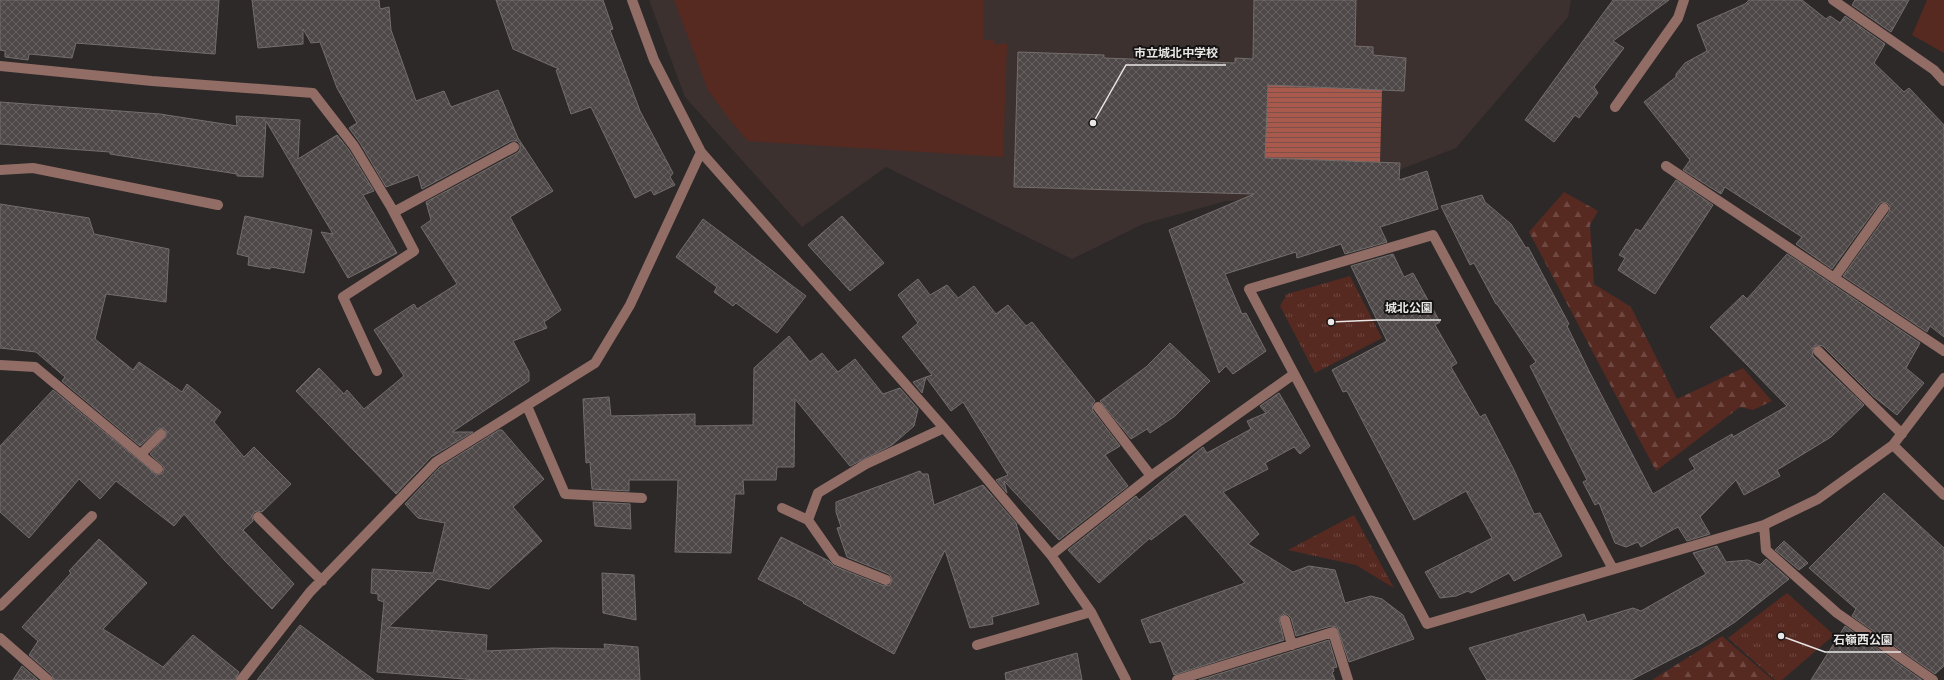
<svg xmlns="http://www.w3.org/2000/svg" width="1944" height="680" font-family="'IBM Plex Serif','Noto Sans JP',serif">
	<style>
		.built { fill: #3c312f }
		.grass { fill: url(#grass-tufts) }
		.forest { fill: url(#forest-firs) }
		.garden { fill: #562921 }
		.water { fill: url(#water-rules) }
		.building { fill: url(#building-cross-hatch); stroke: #736e6d }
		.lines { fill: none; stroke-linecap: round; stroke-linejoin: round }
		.minor { stroke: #916d66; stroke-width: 10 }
		.leader { fill: none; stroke: #e9e6e6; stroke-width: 1.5 }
		.callout-dot { fill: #e9e6e6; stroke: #141212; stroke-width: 1.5 }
		.callout-label { font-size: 12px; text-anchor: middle; font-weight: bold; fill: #e9e6e6; stroke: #141212; stroke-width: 4; stroke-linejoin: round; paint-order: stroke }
	</style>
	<defs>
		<pattern id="grass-tufts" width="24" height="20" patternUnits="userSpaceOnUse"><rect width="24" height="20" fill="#562921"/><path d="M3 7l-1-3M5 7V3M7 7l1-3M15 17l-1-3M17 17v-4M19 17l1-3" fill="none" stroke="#6e4841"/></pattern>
		<pattern id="forest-firs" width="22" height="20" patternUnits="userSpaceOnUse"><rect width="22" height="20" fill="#562921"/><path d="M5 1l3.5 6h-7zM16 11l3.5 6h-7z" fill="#6e4841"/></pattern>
		<pattern id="water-rules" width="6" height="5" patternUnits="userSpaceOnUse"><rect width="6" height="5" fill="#aa5a4c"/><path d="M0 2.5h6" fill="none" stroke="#7d5149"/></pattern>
		<pattern id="building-cross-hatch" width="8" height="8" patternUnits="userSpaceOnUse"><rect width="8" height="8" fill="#4e4948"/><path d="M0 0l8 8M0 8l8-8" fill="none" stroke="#686362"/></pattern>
	</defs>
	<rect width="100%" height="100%" fill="#2d2928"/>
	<path class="built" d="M649 0H1571L1568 17 1456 148 1326 198 1226 201 1143 224 1072 259 886 167 802 227 685 97Z"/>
	<path class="grass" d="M1350 276 1382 338 1315 373 1280 306 1287 294Z
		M1354 515 1394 588 1356 565 1288 550Z
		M1787 593 1834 635 1782 680H1775L1728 638Z"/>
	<path class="forest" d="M1564 192 1598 211 1590 225 1594 284 1631 307 1677 399 1743 368 1772 401 1753 410 1740 407 1656 471 1529 232Z
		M1722 636 1773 680H1652Z"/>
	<path class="garden" d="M674 0H983V40H994V44H1007L1003 157 748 141 729 119 708 90Z
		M1927 0H1944V53L1912 35Z"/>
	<path class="water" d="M1268 85 1382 90 1380 162 1265 158Z"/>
	<path class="building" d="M0 0H219L215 54 76 43 72 58 29 54 28 60 5 57V51L0 50Z
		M252 0H379L380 9 389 7 391 30 416 101 444 91 451 107 498 90 518 138 553 191 510 217 561 310 544 322 547 328 513 341 529 372V381L452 432H473L431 457 396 494 296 391 319 368 344 394 347 390 364 409 404 376 374 330 414 304 417 309 457 284 421 227 431 220 426 202 517 153 520 150V144L517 141H511L422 189 418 175 386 187 360 143 349 128 357 123 337 88 320 42 311 43 303 29V44L258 48Z
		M496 0H603L613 29 610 30 640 111 673 173 670 177 675 185 654 195 651 190 635 198 591 107 571 114 556 70 559 69 513 49Z
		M1254 0H1356L1355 46 1373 47V55L1406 58 1404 91 1268 85 1265 158 1400 163 1399 180 1427 171 1438 209 1380 227 1387 242 1345 254 1341 244 1297 258 1296 252 1225 274 1242 314 1246 313 1266 351 1233 374 1226 366 1219 373 1169 230 1254 194 1014 187 1018 52 1104 55V58L1235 63V58L1253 59Z
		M1613 0H1669L1613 41 1624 48 1594 87 1598 93 1579 118 1575 115 1554 142 1525 120Z
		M1749 0H1802L1826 19 1830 16 1840 23 1845 16 1885 44 1874 63 1904 92 1909 88 1944 125V337L1930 326 1927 332 1843 276 1889 212 1890 206 1887 203 1882 202 1879 204 1832 269 1796 244 1802 237 1725 187 1721 194 1683 170 1690 160 1644 102 1676 77V74L1685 63 1707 51 1697 25 1745 4Z
		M1855 0H1909L1891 32 1852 5Z
		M0 102 160 114 237 126 236 116 300 120 298 159 337 135 349 150 374 191 363 195 397 253 348 278 321 232 333 234 266 121 263 177 237 176V174L110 154V152L0 144Z
		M1676 180 1713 205 1655 294 1618 270 1625 258 1619 255 1636 229 1641 231Z
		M1482 195 1485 202 1511 224 1526 248 1528 247 1569 324 1567 326 1590 373 1653 494 1695 469 1689 459 1732 434 1733 437 1787 406 1710 327 1743 295 1747 299 1787 254 1920 343 1906 368 1924 383 1897 415 1873 396 1823 346 1816 345 1812 350 1813 356 1864 405 1831 437 1777 470 1780 476 1744 495 1736 480 1700 517 1710 534 1687 541 1678 527 1641 547 1638 542 1626 547 1615 543 1599 503 1595 505 1583 482 1587 480 1530 366 1536 362 1497 304H1496L1474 263 1470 265 1441 206Z
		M0 204 89 218 94 234 169 249 166 302 106 294 95 339 133 370 139 362 182 392 187 384 221 412 214 422 244 457 254 447 291 484 262 512 257 511 254 512 252 516 253 521 243 530 294 584 272 609 225 561 184 514 174 526 116 481 100 499 79 479 29 538 0 512V446L53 390 157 475 163 473 164 467 150 454 167 435 165 429 159 428 140 446 62 381 65 377 36 352 0 348Z
		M245 216 312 230 304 273 271 267 270 269 248 265 249 257 237 254Z
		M842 216 884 263 850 291 808 245Z
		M703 219 806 296 777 333 736 303 733 306 714 292 717 287 676 257Z
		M1393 254 1404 277 1413 273 1440 322 1435 325 1457 363 1451 367 1480 417 1485 414 1514 470 1534 514 1540 513 1562 556 1514 581 1509 573 1471 593 1468 591 1456 596 1440 598 1425 572 1492 538 1466 491 1414 520 1347 391 1343 392 1332 370 1387 341 1351 266Z
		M918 279 930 295 947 285 958 298 974 286 996 314 1008 305 1026 326 1032 322 1095 401 1092 405 1093 411 1120 446 1105 455 1128 486 1059 540 1004 481 1007 493 996 480 1008 475 963 402 951 411 926 377 932 375 902 337 918 323 898 295Z
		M789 336 810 362 822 353 838 372 855 359 883 394 900 388 918 409 914 426 892 445 850 466 795 399 794 467H777L776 480H743L744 494H735L731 553 675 552 678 480H629V491L592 489 590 462 586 463 583 399 609 397 611 416 695 414V426L753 425 754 368Z
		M1170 343 1210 381 1175 416 1150 433 1147 429 1131 439 1100 401 1146 367Z
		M926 377 922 393 913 382Z
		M1279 393 1310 446 1300 454 1294 447 1265 463 1268 469 1223 492 1259 534 1248 544 1293 572 1309 566 1335 570 1345 603 1371 596 1382 599 1403 615 1414 639 1349 662 1337 627 1331 626 1296 636 1291 618 1287 614H1284L1279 619 1284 640 1174 675 1161 641 1150 643 1141 620 1245 583 1185 514 1151 540 1150 538 1099 583 1068 550 1136 496 1139 500 1203 447 1207 453 1251 429 1247 421 1266 413 1260 406Z
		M499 430H502L544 479 513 507 542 541 489 589 438 579 389 627 487 635 486 651 552 648 605 649 604 644 638 647 640 680H477L377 672 384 602 378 600V594L371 593 372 569 433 573 445 523 418 518 405 504 440 467Z
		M920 471 922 474H928L934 505 983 485 1016 523 1039 604 992 617 993 624 970 628 945 550 894 654 803 603 804 602 758 579 781 537 829 561 834 566 884 586 890 585 892 579 889 574 847 557 837 528 841 527 836 512V502Z
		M1884 493 1944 548V666L1935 674 1852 616 1856 609 1809 568Z
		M593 502 630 504 631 529 595 526Z
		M99 539 147 583 103 629 163 667 193 635 239 672 235 680H54L52 675 29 655 38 641 22 627 71 573 69 571Z
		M1784 541 1808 563 1799 570 1775 550Z
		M1717 546 1726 562 1748 560 1760 565 1766 559 1789 579 1735 622 1701 644 1631 680H1487L1469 648 1584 614 1587 622 1633 608 1641 611 1706 574 1693 553Z
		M602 573 634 575 636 620 603 613Z
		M300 625 374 680H257Z
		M1845 626 1922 680H1811Z
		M1329 640 1337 667 1333 668 1334 671 1332 672 1335 680H1199Z
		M1077 653 1082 680H1006L1005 673Z
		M22 666 38 680H13Z"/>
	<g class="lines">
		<path class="minor" d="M632 0 654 60 701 152 944 428 1051 555 1091 612 1126 680
			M1833 0 1934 70 1944 81
			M0 66 152 81 313 93 354 146 391 207 414 251 343 297 377 371
			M1615 107 1678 18 1684 0
			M1666 166 1944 351
			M0 170 33 168 218 205
			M394 212 514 147
			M1834 278 1884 208
			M1818 351 1902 434
			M0 365 35 367 158 469
			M527 406 565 494 642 498
			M1098 407 1151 476
			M1893 445 1944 495
			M141 454 161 434
			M782 508 808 520
			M258 517 322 581
			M1051 555 1151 476 1294 374
			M1613 569 1433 235 1249 289 1427 624 1764 525
			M886 580 836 560 808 520 818 493 866 464 944 428
			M0 606 92 516
			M1285 620 1292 645
			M0 638 48 680
			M977 645 1091 612
			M241 680 310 592 436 462 595 363 630 305 701 152
			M1177 680 1333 632 1348 680
			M1933 680 1837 613 1766 550 1764 525 1818 499 1893 445 1944 378"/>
	</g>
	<path class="leader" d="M1093 123L1126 65H1226M1331 322L1377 320H1441M1781 636L1825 652H1901"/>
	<g class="callout-dot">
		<circle cx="1093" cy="123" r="4"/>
		<circle cx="1331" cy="322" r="4"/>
		<circle cx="1781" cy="636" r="4"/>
	</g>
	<g class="callout-label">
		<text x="1176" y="57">市立城北中学校</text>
		<text x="1409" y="312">城北公園</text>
		<text x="1863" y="644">石嶺西公園</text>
	</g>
</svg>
